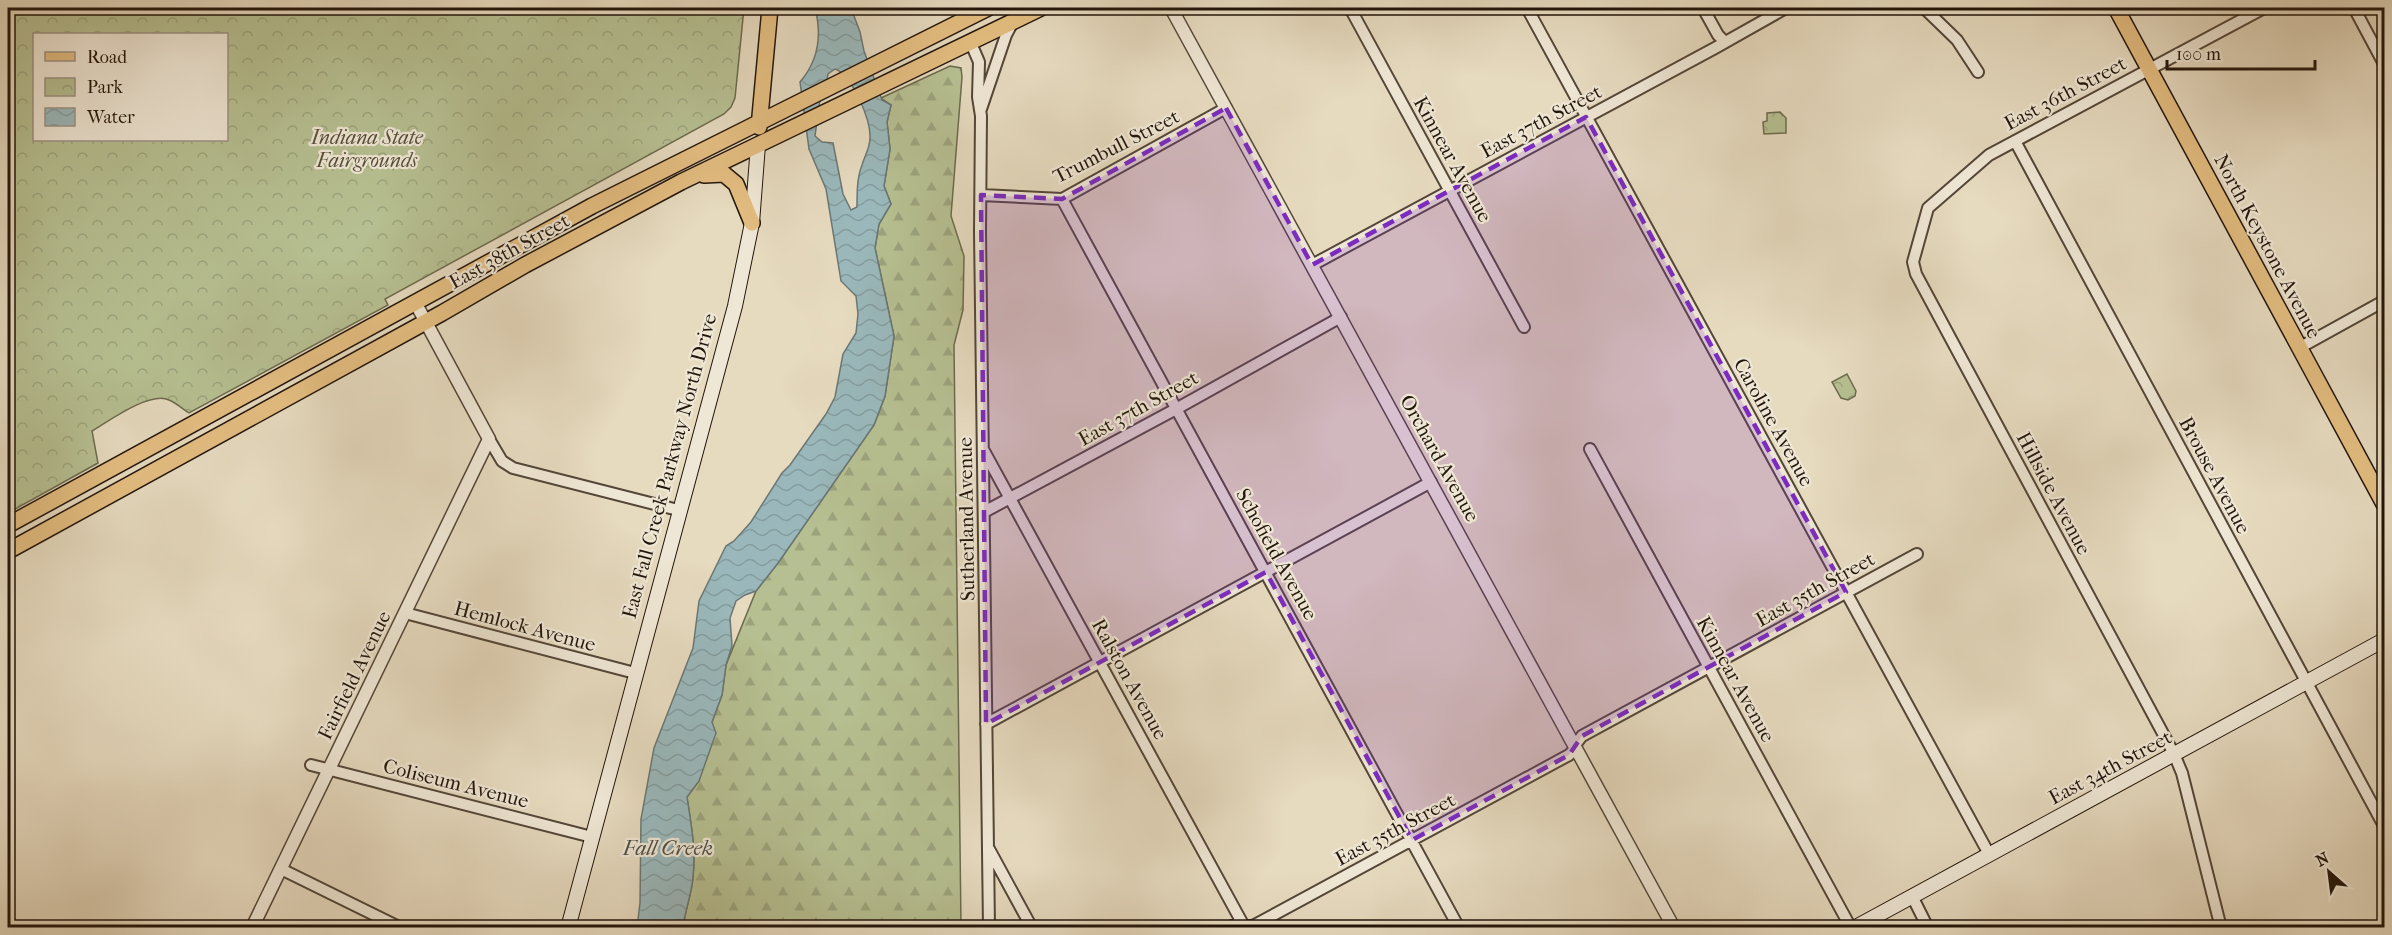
<svg xmlns="http://www.w3.org/2000/svg" width="2392" height="935" font-family="'IM FELL French Canon',serif">
	<style>
		.forest { fill: url(#forest-firs); stroke: #6c6a4e; stroke-width: 1.5 }
		.park { fill: url(#park-crowns); stroke: #6c6a4e; stroke-width: 1.5; fill-rule: evenodd }
		.water { fill: url(#water-waves); stroke: #6a7775; stroke-width: 1.5; fill-rule: evenodd }
		.lines { fill: none; stroke-linecap: round; stroke-linejoin: round }
		.minor-casing { stroke: #534638; stroke-width: 14 }
		.tertiary-casing { stroke: #534638; stroke-width: 15 }
		.secondary-casing { stroke: #22150b; stroke-width: 16 }
		.primary-casing { stroke: #22150b; stroke-width: 18 }
		.minor { stroke: #efe7d5; stroke-width: 10 }
		.tertiary { stroke: #efe7d5; stroke-width: 12 }
		.secondary { stroke: #efe7d5; stroke-width: 14 }
		.primary { stroke: #e3bd80; stroke-width: 15 }
		.marked { fill: #7b2cbf; fill-opacity: 0.2; stroke: #7b2cbf; stroke-width: 4.5; stroke-dasharray: 12 8; stroke-linejoin: round }
		.labels { text-anchor: middle; stroke-width: 4.5; stroke-linejoin: round; paint-order: stroke }
		.street-label { font-size: 20px; fill: #22150b; stroke: #efe7d5 }
		.park-label { font-size: 20px; font-style: italic; fill: #56503a; stroke: #efe7d5 }
		.water-label { font-size: 21px; font-style: italic; fill: #4c4e49; stroke: #efe7d5 }
	</style>
	<defs>
		<pattern id="forest-firs" width="22" height="20" patternUnits="userSpaceOnUse" patternTransform="scale(1.5)"><rect width="22" height="20" fill="#b6bf91"/><path d="M5 1l3.5 6h-7zM16 11l3.5 6h-7z" fill="#9ca37c"/></pattern>
		<pattern id="park-crowns" width="20" height="18" patternUnits="userSpaceOnUse" patternTransform="scale(1.5)"><rect width="20" height="18" fill="#b6bf91"/><path d="M2 6a3 3 0 1 1 6 0M12 15a3 3 0 1 1 6 0" fill="none" stroke="#9ca37c"/></pattern>
		<pattern id="water-waves" width="16" height="10" patternUnits="userSpaceOnUse" patternTransform="scale(1.5)"><rect width="16" height="10" fill="#9ab8bb"/><path d="M0 5q4-4 8 0t8 0" fill="none" stroke="#849d9f"/></pattern>
	</defs>
	<rect width="100%" height="100%" fill="#e6dabf"/>
	<filter id="stains"><feTurbulence type="fractalNoise" baseFrequency=".00333" numOctaves="4"/><feColorMatrix values="0 0 0 0 .2 0 0 0 0 .09 0 0 0 0 .02 0 0 0 .5 -.17"/></filter>
	<radialGradient id="worn" r=".72"><stop offset=".6" stop-color="#630" stop-opacity="0"/><stop offset="1" stop-color="#630" stop-opacity=".3"/></radialGradient>
	<path class="forest" d="M950 66 961 68 962 77 951 216 964 256 963 310 954 345 961 927 683 928C685 910 692 893 693 877 696 849 691 824 687 797L699 781 712 722 722 695 726 665 756 591 778 563 874 425 885 396 894 336 875 248 879 224 891 204 884 186 890 149 887 122 891 105 881 98Z"/>
	<path class="park" d="M8 8H744L735 98 731 107 724 114 385 299 388 305 189 413C183 409 176 403 169 400 150 391 109 421 92 431L98 463 8 513ZM34 34H226V140H34Z
		M1780 112 1786 118V133L1764 134 1763 122 1767 121V113Z
		M1847 374 1856 391 1855 396 1848 400 1841 398 1832 382Z"/>
	<path class="water" d="M815 8H851L860 32 864 51 882 100 891 105 887 122 890 149 884 186 891 204 879 224 875 248 894 336 885 396 874 425 778 563 756 591 745 595 736 601 730 618 732 646 726 665 722 695 712 722 716 733 699 781 687 797C691 824 696 849 693 877 692 893 685 910 683 927L637 928 640 903 641 819 654 748 693 648 699 601 726 546 734 541 751 522 782 473 790 465 826 414 835 397 843 354 856 333 858 314 856 296 841 281 826 189 809 149 800 82C819 60 822 35 815 8ZM835 69C852 75 871 120 870 138 870 148 865 155 862 165 857 178 857 192 857 207L851 210 843 194 833 143 822 142 815 136 821 92 826 85 828 74Z"/>
	<g class="lines">
		<g class="minor-casing">
			<path id="minor" d="M1350 8 1524 327
				M1527 8 1989 854
				M1703 8 1718 35 1725 42
				M1924 8 1957 40 1978 72
				M2354 8 2384 64
				M970 41 979 62 978 97 981 116 980 231 989 928
				M981 109 1006 35 1014 20
				M2015 141 2384 826
				M981 195 1062 199 1226 108
				M1062 199 1459 928
				M1312 265 1715 48 1786 8
				M2299 348 2384 301
				M489 439 502 461 513 468 678 510
				M1590 449 1851 928
				M984 451 1245 928
				M984 512 1176 409 1341 317
				M405 613 635 673
				M986 724 1431 482
				M1575 745 1582 736 1917 554
				M311 765 592 837
				M989 849 1032 928
				M281 869 401 928
				M1912 896 1928 928
				M8 920 13 928
				M1228 928 1236 924 1253 926 1569 755 1576 748
				M2221 928 2182 773 2174 754 1916 274 1913 262 1928 208 1989 155 2264 8"/>
		</g>
		<g class="tertiary-casing">
			<path id="tertiary" d="M1171 8 1674 928
				M252 928 489 439 415 302"/>
		</g>
		<g class="secondary-casing">
			<path id="secondary" d="M568 928 735 306 752 223 758 145
				M1854 928 2384 640"/>
		</g>
		<g class="primary-casing">
			<path id="primary" d="M2116 8 2384 504
				M759 127 770 8
				M704 175 724 174 736 184 752 223
				M8 525 592 206 988 8
				M8 551 442 313 525 265 681 182 1041 8"/>
		</g>
		<use href="#minor" class="minor"/>
		<use href="#tertiary" class="tertiary"/>
		<use href="#secondary" class="secondary"/>
		<use href="#primary" class="primary"/>
	</g>
	<path class="marked" d="M1226 108 1312 265 1586 117 1846 592 1582 736 1569 755 1412 840 1266 572 986 724 981 195 1062 199Z"/>
	<g class="labels">
		<g class="street-label">
			<text transform="translate(2065 93) rotate(-28)" y="7">East 36th Street</text>
			<text transform="translate(1541 121) rotate(-28)" y="7">East 37th Street</text>
			<text transform="translate(1116 146) rotate(-27)" y="7">Trumbull Street</text>
			<text transform="translate(1453 159) rotate(61)" y="7">Kinnear Avenue</text>
			<text transform="translate(2268 246) rotate(62)" y="7">North Keystone Avenue</text>
			<text transform="translate(509 251) rotate(-29)" y="7">East 38th Street</text>
			<text transform="translate(1138 408) rotate(-29)" y="7">East 37th Street</text>
			<text transform="translate(1774 422) rotate(61)" y="7">Caroline Avenue</text>
			<text transform="translate(1440 458) rotate(61)" y="7">Orchard Avenue</text>
			<text transform="translate(669 466) rotate(-75)" y="7">East Fall Creek Parkway North Drive</text>
			<text transform="translate(2215 475) rotate(62)" y="7">Brouse Avenue</text>
			<text transform="translate(2054 493) rotate(62)" y="7">Hillside Avenue</text>
			<text transform="translate(966 519) rotate(-91)" y="7">Sutherland Avenue</text>
			<text transform="translate(1277 554) rotate(61)" y="7">Schofield Avenue</text>
			<text transform="translate(1815 589) rotate(-29)" y="7">East 35th Street</text>
			<text transform="translate(525 626) rotate(15)" y="7">Hemlock Avenue</text>
			<text transform="translate(354 675) rotate(-64)" y="7">Fairfield Avenue</text>
			<text transform="translate(1130 679) rotate(61)" y="7">Ralston Avenue</text>
			<text transform="translate(1736 679) rotate(61)" y="7">Kinnear Avenue</text>
			<text transform="translate(2110 767) rotate(-28)" y="7">East 34th Street</text>
			<text transform="translate(456 783) rotate(14)" y="7">Coliseum Avenue</text>
			<text transform="translate(1395 829) rotate(-28)" y="7">East 35th Street</text>
		</g>
		<g class="park-label">
			<text x="367" y="144">Indiana State<tspan x="367" dy="23">Fairgrounds</tspan></text>
		</g>
		<g class="water-label">
			<text x="668" y="855">Fall Creek</text>
		</g>
	</g>
	<rect width="2392" height="935" fill="none" stroke="#e6dabf" stroke-width="30"/>
	<rect x="9" y="9" width="2374" height="917" fill="none" stroke="#22150b" stroke-width="3"/>
	<rect x="15" y="15" width="2362" height="905" fill="none" stroke="#22150b" stroke-width="1.5"/>
	<rect x="33" y="33" width="195" height="108" fill="#efe7d5" stroke="#9d9384" stroke-width="1.5"/>
	<rect x="45" y="52" width="30" height="9" fill="#e3bd80" stroke="#9d9384" stroke-width="1.5"/>
	<text x="87" y="63" font-size="18" fill="#22150b">Road</text>
	<rect x="45" y="78" width="30" height="18" fill="url(#park-crowns)" stroke="#9d9384" stroke-width="1.5"/>
	<text x="87" y="93" font-size="18" fill="#22150b">Park</text>
	<rect x="45" y="108" width="30" height="18" fill="url(#water-waves)" stroke="#9d9384" stroke-width="1.5"/>
	<text x="87" y="123" font-size="18" fill="#22150b">Water</text>
	<g transform="translate(2329 872) rotate(332)" stroke="#efe7d5" stroke-width="4.5" paint-order="stroke">
	<path d="M0-4.5L10 22L0 15L-10 22Z" fill="#22150b"/>
	<text y="-9" font-size="16" font-weight="bold" text-anchor="middle" fill="#22150b">N</text>
	</g>
	<path d="M2167 60v9h148v-9" fill="none" stroke="#22150b" stroke-width="3"/>
	<text x="2176" y="60" font-size="18" fill="#22150b" stroke="#efe7d5" stroke-width="4.5" paint-order="stroke">100 m</text>
	<rect width="100%" height="100%" filter="url(#stains)"/>
	<rect width="100%" height="100%" fill="url(#worn)"/>
</svg>
